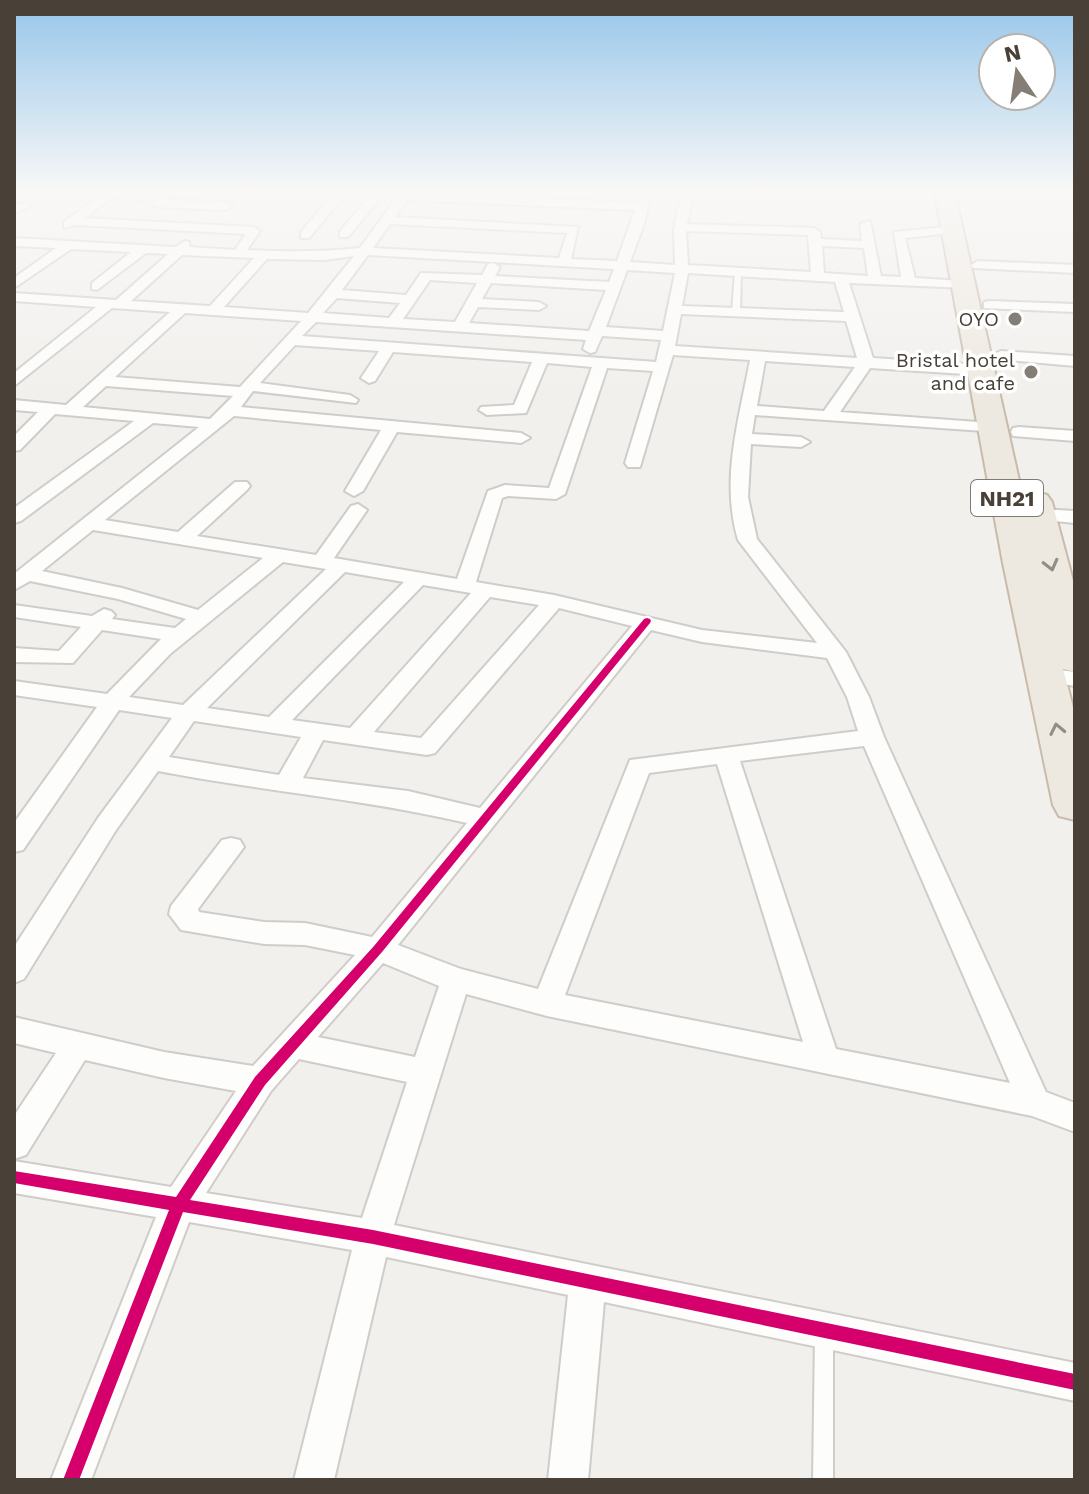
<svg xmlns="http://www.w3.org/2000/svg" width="1089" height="1494" font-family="'Work Sans',sans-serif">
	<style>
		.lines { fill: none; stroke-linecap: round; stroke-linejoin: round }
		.service-casing { stroke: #cfccc9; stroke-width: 4 }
		.minor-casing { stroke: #cfccc9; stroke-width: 4 }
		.trunk-casing { stroke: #c9bba9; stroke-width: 4 }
		.service { fill: #fdfdfc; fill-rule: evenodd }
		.minor { fill: #fdfdfc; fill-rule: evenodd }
		.trunk { fill: #eee9e0; fill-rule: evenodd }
		.cycleway-casing { stroke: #fff; stroke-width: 5 }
		.cycleway { fill: #d6006c; fill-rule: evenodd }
		.oneway { stroke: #938d84 }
		.poi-dot { fill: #847e77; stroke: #fff; stroke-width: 3 }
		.labels { text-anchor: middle; stroke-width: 7; stroke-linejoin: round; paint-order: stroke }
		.far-poi-label { font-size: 20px; fill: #494138; stroke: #fff; text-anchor: end }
		.shield { fill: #fff; stroke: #807a74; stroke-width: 2 }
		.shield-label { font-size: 22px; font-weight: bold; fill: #494138 }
	</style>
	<rect width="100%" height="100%" fill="#f2f0ed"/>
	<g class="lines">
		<g class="service-casing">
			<path id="service" d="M738 271 741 273 740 312 736 314 732 312 735 273Z
				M824 1324 831 1326 833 1333V1480H813L815 1333 817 1326Z"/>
		</g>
		<g class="minor-casing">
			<path id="minor" d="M107 190 163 195 167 196V200L226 202 232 206 226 210 157 207 153 205V201L111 198 85 218 254 227 260 231 247 250C285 252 322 252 360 248L402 190H414L412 193 637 203 640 190H652L644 224 630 262 675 265 674 229 682 190H694L687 224 814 228 820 232 821 239 862 241 860 224 870 221 881 276 901 277 894 232 955 226 957 229 951 233 905 238 915 278 962 281 969 285 967 288 849 283 873 358 981 365 989 370 981 375 870 368 840 412 992 423 998 424 1000 428 998 432 755 415 752 434 801 437 810 442 801 447 751 444 748 497 757 539 846 652 869 697 884 737 1046 1092 1075 1103V1132L1032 1116 547 1016 466 994 394 1225 1075 1363V1401L604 1302 588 1480H548L568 1295 386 1257 334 1480H294L352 1250 189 1222 91 1480H51L156 1217 14 1193V1161L171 1187 236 1091 164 1078 85 1060 26 1155 14 1159V1116L56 1053 14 1043V1017L164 1052 253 1066 355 955 305 945 264 944 181 930 169 914 171 906 222 840 231 838 240 840 244 847 198 909 199 912 264 922 305 923 372 937 467 823C365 799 261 791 158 771L116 830 24 979 14 983V947L98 818 172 718 119 710 23 850 14 852V823L97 707 14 695V681L107 694 161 639 102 630 73 663 14 662V648L59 651 81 627 14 617V605L92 616 104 609 111 611 115 615 112 619 175 628 186 619 118 599 30 581 14 590V574L199 427 153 423 21 521 14 523V508L134 421 55 414 20 450 14 451V436L38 412 14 410V400L66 405 170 312 112 308 14 386V373L96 307 14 301V293L116 300 168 254 146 253 97 290 92 289V283L131 252 71 249 14 288V278L56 248 14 246V238L176 247 185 241 189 242 190 247 235 250 246 234 76 225 64 228V222ZM407 200 635 210 617 261 571 259 578 227 395 217ZM390 224 567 233 559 258 373 248ZM686 231 808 235 811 272 688 265ZM822 246 864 248 868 276 824 273ZM182 255 254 258 210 306 131 301ZM368 255 614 269 609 282 495 276 500 267 493 263 488 264 482 275 421 273 406 295 342 290ZM354 256 308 313 224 307 267 259 324 260ZM627 270 675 273 663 331 606 327ZM688 273 835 282 844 312 682 306ZM430 280 477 283 455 322 403 319ZM491 283 606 290 589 331 469 323 478 307 539 310 546 306 539 302 482 299ZM337 298 400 303 389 318 323 313ZM185 313 301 321 240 387 115 377ZM681 314 846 321 857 358 675 346ZM316 322 586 340 583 349 590 353 595 352 602 336 661 340 656 362 302 336ZM295 345 379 351 361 378 369 383 375 381 393 352 532 362 514 405 481 407 479 410 487 415 526 413 547 363 592 367 549 488 505 485 488 491 457 579 334 558 367 510 358 504 351 506 316 555 197 536 247 490 250 486 247 482H235L178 532 105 520 234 416 381 430 345 491 354 496 363 491 397 432 521 443 530 438 521 433 241 407 253 391 356 403 358 400 350 395 260 383ZM673 355 750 360C739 420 720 479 738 540L817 643 702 630 554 595 476 582 502 498 508 496 556 499 565 494 607 368 653 371 625 463 628 467H640ZM765 361 855 367 824 411 757 406ZM106 386 233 396 210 419 83 407ZM93 530 263 558 198 610 122 588 42 571ZM283 562 326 569 183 705 129 697 170 654ZM345 572 404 582 269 717 207 708ZM423 585 471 593 350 728 292 720ZM490 597 539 605 421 738 374 732ZM559 608 632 626 480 808 408 791 303 778 323 740 427 755 435 753ZM651 630 702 642 827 658 847 697 858 731 630 760 538 989 461 969 398 945ZM194 721 301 737 279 775 169 757ZM864 746 1010 1083 836 1049 740 761ZM717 764 803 1042 565 995 649 773ZM383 963 439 986 415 1057 318 1037ZM299 1059 407 1082 362 1218 206 1193 271 1091Z
				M337 190H349L309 238H301V232Z
				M375 190H387L348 237H340V231Z
				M21 204 31 206 14 213V205Z
				M978 261 1075 265V273L973 268 971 265Z
				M989 301 1075 304V312L984 308V302Z
				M1001 351 1075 356V366L996 359V353Z
				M1019 427 1075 431V441L1013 436 1011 432 1013 428Z
				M1040 509 1075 511V523L1033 519 1031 515Z
				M1045 668 1075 672V686L1037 680 1034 675 1037 670Z"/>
		</g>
		<g class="trunk-casing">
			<path id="trunk" d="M934 190H954L1023 498 1036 492 1047 495 1052 502 1075 588V672L1063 669 1075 715V820L1059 816 1053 805 1003 563Z"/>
		</g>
		<use href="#service" class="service"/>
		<use href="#minor" class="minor"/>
		<use href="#trunk" class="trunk"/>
		<g class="cycleway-casing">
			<path id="cycleway" d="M647 618 650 619 651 621 650 623 382 952 265 1085 190 1200 373 1230 1075 1374V1390L373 1244 183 1212 79 1480H63L169 1210 14 1183V1171L176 1197 255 1077 374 946 644 619Z"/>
		</g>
		<use href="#cycleway" class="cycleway"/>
	</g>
	<defs><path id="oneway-chevron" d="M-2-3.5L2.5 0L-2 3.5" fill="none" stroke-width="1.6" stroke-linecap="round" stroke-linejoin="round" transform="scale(2)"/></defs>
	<g class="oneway">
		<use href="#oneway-chevron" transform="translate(1051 565) rotate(76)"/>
		<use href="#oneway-chevron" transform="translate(1057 729) rotate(-102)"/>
	</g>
	<linearGradient id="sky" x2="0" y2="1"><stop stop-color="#97c6ea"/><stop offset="0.48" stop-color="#f9f8f7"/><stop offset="1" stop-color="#f9f8f7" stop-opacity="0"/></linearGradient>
	<rect width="1089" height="399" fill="url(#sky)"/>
	<g class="poi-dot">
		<circle cx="1015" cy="319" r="8"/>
		<circle cx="1031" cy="372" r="8"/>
	</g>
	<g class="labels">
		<g class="far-poi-label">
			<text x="999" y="326">OYO</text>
			<text x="1015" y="367">Bristal hotel<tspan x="1015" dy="23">and cafe</tspan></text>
		</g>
		<rect class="shield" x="971" y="480" width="72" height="36" rx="6"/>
		<g class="shield-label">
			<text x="1007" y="506">NH21</text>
		</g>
	</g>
	<rect width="1089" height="1494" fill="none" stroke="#494138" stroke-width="32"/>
	<g transform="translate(1017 72) rotate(347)"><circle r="38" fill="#ffffff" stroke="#b6b3af" stroke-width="2"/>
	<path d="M0-6L14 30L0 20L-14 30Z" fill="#847e77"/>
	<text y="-12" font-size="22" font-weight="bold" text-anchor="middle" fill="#494138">N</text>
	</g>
</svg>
